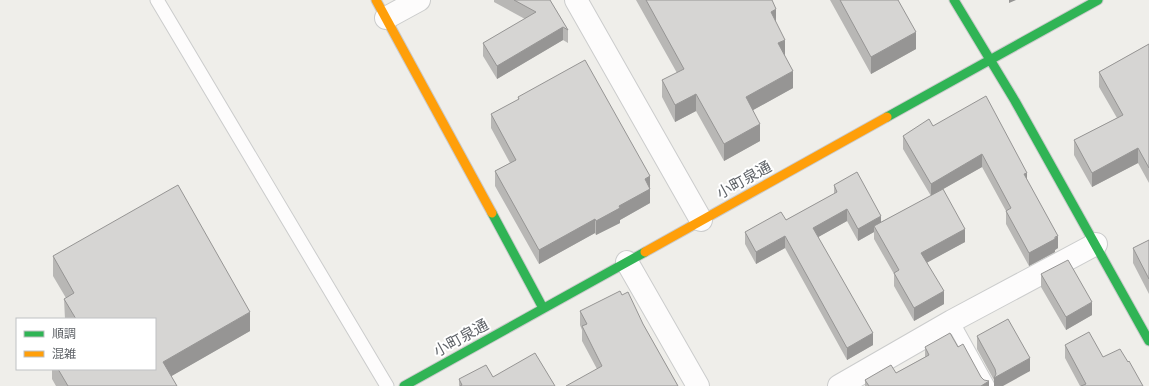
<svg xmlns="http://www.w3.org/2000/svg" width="1149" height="386" font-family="Figtree,'Noto Sans JP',sans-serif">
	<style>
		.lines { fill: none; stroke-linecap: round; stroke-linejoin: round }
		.lane-casing { stroke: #cbcccc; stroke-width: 15 }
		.street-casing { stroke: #cbcccc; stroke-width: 24 }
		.fast-casing { stroke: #cacacb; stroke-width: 11 }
		.slow-casing { stroke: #cacacb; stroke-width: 11 }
		.lane { stroke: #fdfcfc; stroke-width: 13 }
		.street { stroke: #fdfcfc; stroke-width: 22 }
		.fast { stroke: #30b455; stroke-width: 9 }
		.slow { stroke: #ff9f0a; stroke-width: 9 }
		.wall { fill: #b8b7b5 }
		.shaded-wall { fill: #969594 }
		.building { fill: #d6d5d3; stroke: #969594 }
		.labels { text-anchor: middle; stroke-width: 4; stroke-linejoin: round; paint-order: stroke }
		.street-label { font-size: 15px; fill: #5f6368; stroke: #fff }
	</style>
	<rect width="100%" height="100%" fill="#efeeea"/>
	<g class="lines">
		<g class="lane-casing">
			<path id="lane" d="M157 0 387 386
				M952 321 988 386"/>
		</g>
		<g class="street-casing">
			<path id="street" d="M576 0 701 220
				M386 18 419 0
				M627 262 698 386
				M839 386 952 321 1096 244"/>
		</g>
		<g class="fast-casing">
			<path id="fast" d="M954 0 1015 101 1149 341
				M887 117 1098 0
				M492 213 543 308
				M404 386 645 252"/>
		</g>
		<g class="slow-casing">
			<path id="slow" d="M376 0 492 213
				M645 252 887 117"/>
		</g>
		<use href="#lane" class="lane"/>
		<use href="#street" class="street"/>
		<use href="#fast" class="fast"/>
		<use href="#slow" class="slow"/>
	</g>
	<path class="wall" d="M494 0H550L568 30V43L563 40 497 79 483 56V43L525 19 494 2Z
		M636 0H772L776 23 793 88 753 110 760 141 724 161 696 111 675 122 662 97V80L677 73Z
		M830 0H898L916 49 871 74Z
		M1149 44V183L1138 163 1092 187 1074 155V140L1117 118 1099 87V72Z
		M518 97 650 176V203L620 220V223L596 235 595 233 539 264 495 186V171L510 163 491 128V114L518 100Z
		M933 126 1027 180 1058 248 1055 250V252L1029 266 1006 224V211L982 167 943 189 965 242 927 262 944 304 914 321 894 286V274L874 239V232L858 241 847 221 818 237 873 345 847 360 785 248 756 264 745 244V232L786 220 834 194V185L881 222 931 196 903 149V136Z
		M1149 240V294L1133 263V248Z
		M53 256 250 331 171 376 177 386H56L52 379V369H155V319H65L64 299 66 298 53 276Z
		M1041 274 1092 315 1066 330 1041 287Z
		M622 295 643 324 678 386 597 369 582 341V330L580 325V311Z
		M977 336 1030 371 994 386V380L977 349Z
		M1065 345 1103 357 1128 362 1143 386H1080L1065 358Z
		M925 347H958L981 377 989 386H865V380L896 373 925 357Z
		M493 377 555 386H459V379Z"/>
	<path class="shaded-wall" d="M1009 0H1016L1009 3Z
		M776 9V26L771 12Z
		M563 27V40L497 79V66Z
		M916 32V49L871 74V57Z
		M785 40V57L778 43Z
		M793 71V88L746 114V97Z
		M696 94V111L675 122V105Z
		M760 124V141L724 161V144Z
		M1138 148V163L1092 187V173Z
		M982 154V167L931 196V184Z
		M1027 173V185L1024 174Z
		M650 176V203L620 220V223L596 235V221L619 206 645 179Z
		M847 209V221L813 240V228Z
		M881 216V228L874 226V232L858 241V229Z
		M595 219V233L539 264V250Z
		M965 229V242L921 266V253Z
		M785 236V248L756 264V252Z
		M1058 236V248L1055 250V252L1029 266V253Z
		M944 291V304L914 321V308Z
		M1092 302V315L1066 330V317Z
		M250 312V331L163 381V362Z
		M873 333V345L847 360V348Z
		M1030 358V371L1003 386H994V378Z
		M989 381V386H981Z"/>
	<path class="building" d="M514 0H550L568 30 563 27 497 66 483 43 536 12Z
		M646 0H772L776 9 771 12 785 40 778 43 793 71 746 97 760 124 724 144 696 94 675 105 662 80 684 69Z
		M840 0H898L916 32 871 57Z
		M1149 44V168L1138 148 1092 173 1074 140 1123 115 1099 72Z
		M585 60 650 176 645 179 650 189 619 206 620 208 596 221 595 219 539 250 495 171 516 160 491 114 519 99 518 97Z
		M986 96 1027 173 1024 174 1058 236 1055 237V239L1029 253 1006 211 1011 208 982 154 931 184 903 136 929 119 933 126Z
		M857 172 881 216 858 229 847 209 813 228 873 333 847 348 785 236 756 252 745 232 781 212 786 220 837 192 834 185Z
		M178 185 250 312 163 362 177 386H68L58 369H155V319H76L64 299 74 293 53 256Z
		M943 189 965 229 921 253 944 291 914 308 894 273 899 270 874 226Z
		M1149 240V279L1133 248Z
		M1068 260 1092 302 1066 317 1041 274Z
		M620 291 622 295 628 292 643 324 678 386H566L602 366 582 326 587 324 580 311Z
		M1008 319 1030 358 994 378 996 374 995 369 977 336Z
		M1089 332 1103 357 1120 349 1128 362 1129 361 1143 386H1081L1086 384 1065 345Z
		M950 333 958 347 963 344 981 377 984 380 989 381 981 386H869L865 380 891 365 896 373 929 355 925 347Z
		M535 353 555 386H460L462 385 459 379 486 365 493 377Z"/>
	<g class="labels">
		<g class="street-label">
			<text transform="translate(744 180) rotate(-29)" y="5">小町泉通</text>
			<text transform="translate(461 338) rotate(-29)" y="5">小町泉通</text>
		</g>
	</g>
	<rect x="16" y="318" width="140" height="52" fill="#ffffff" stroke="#bfc1c3"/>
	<rect x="24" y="331" width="20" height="6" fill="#30b455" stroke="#bfc1c3"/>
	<text x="52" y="338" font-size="12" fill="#5f6368">順調</text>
	<rect x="24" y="351" width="20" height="6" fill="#ff9f0a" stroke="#bfc1c3"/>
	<text x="52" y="358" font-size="12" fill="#5f6368">混雑</text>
</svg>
